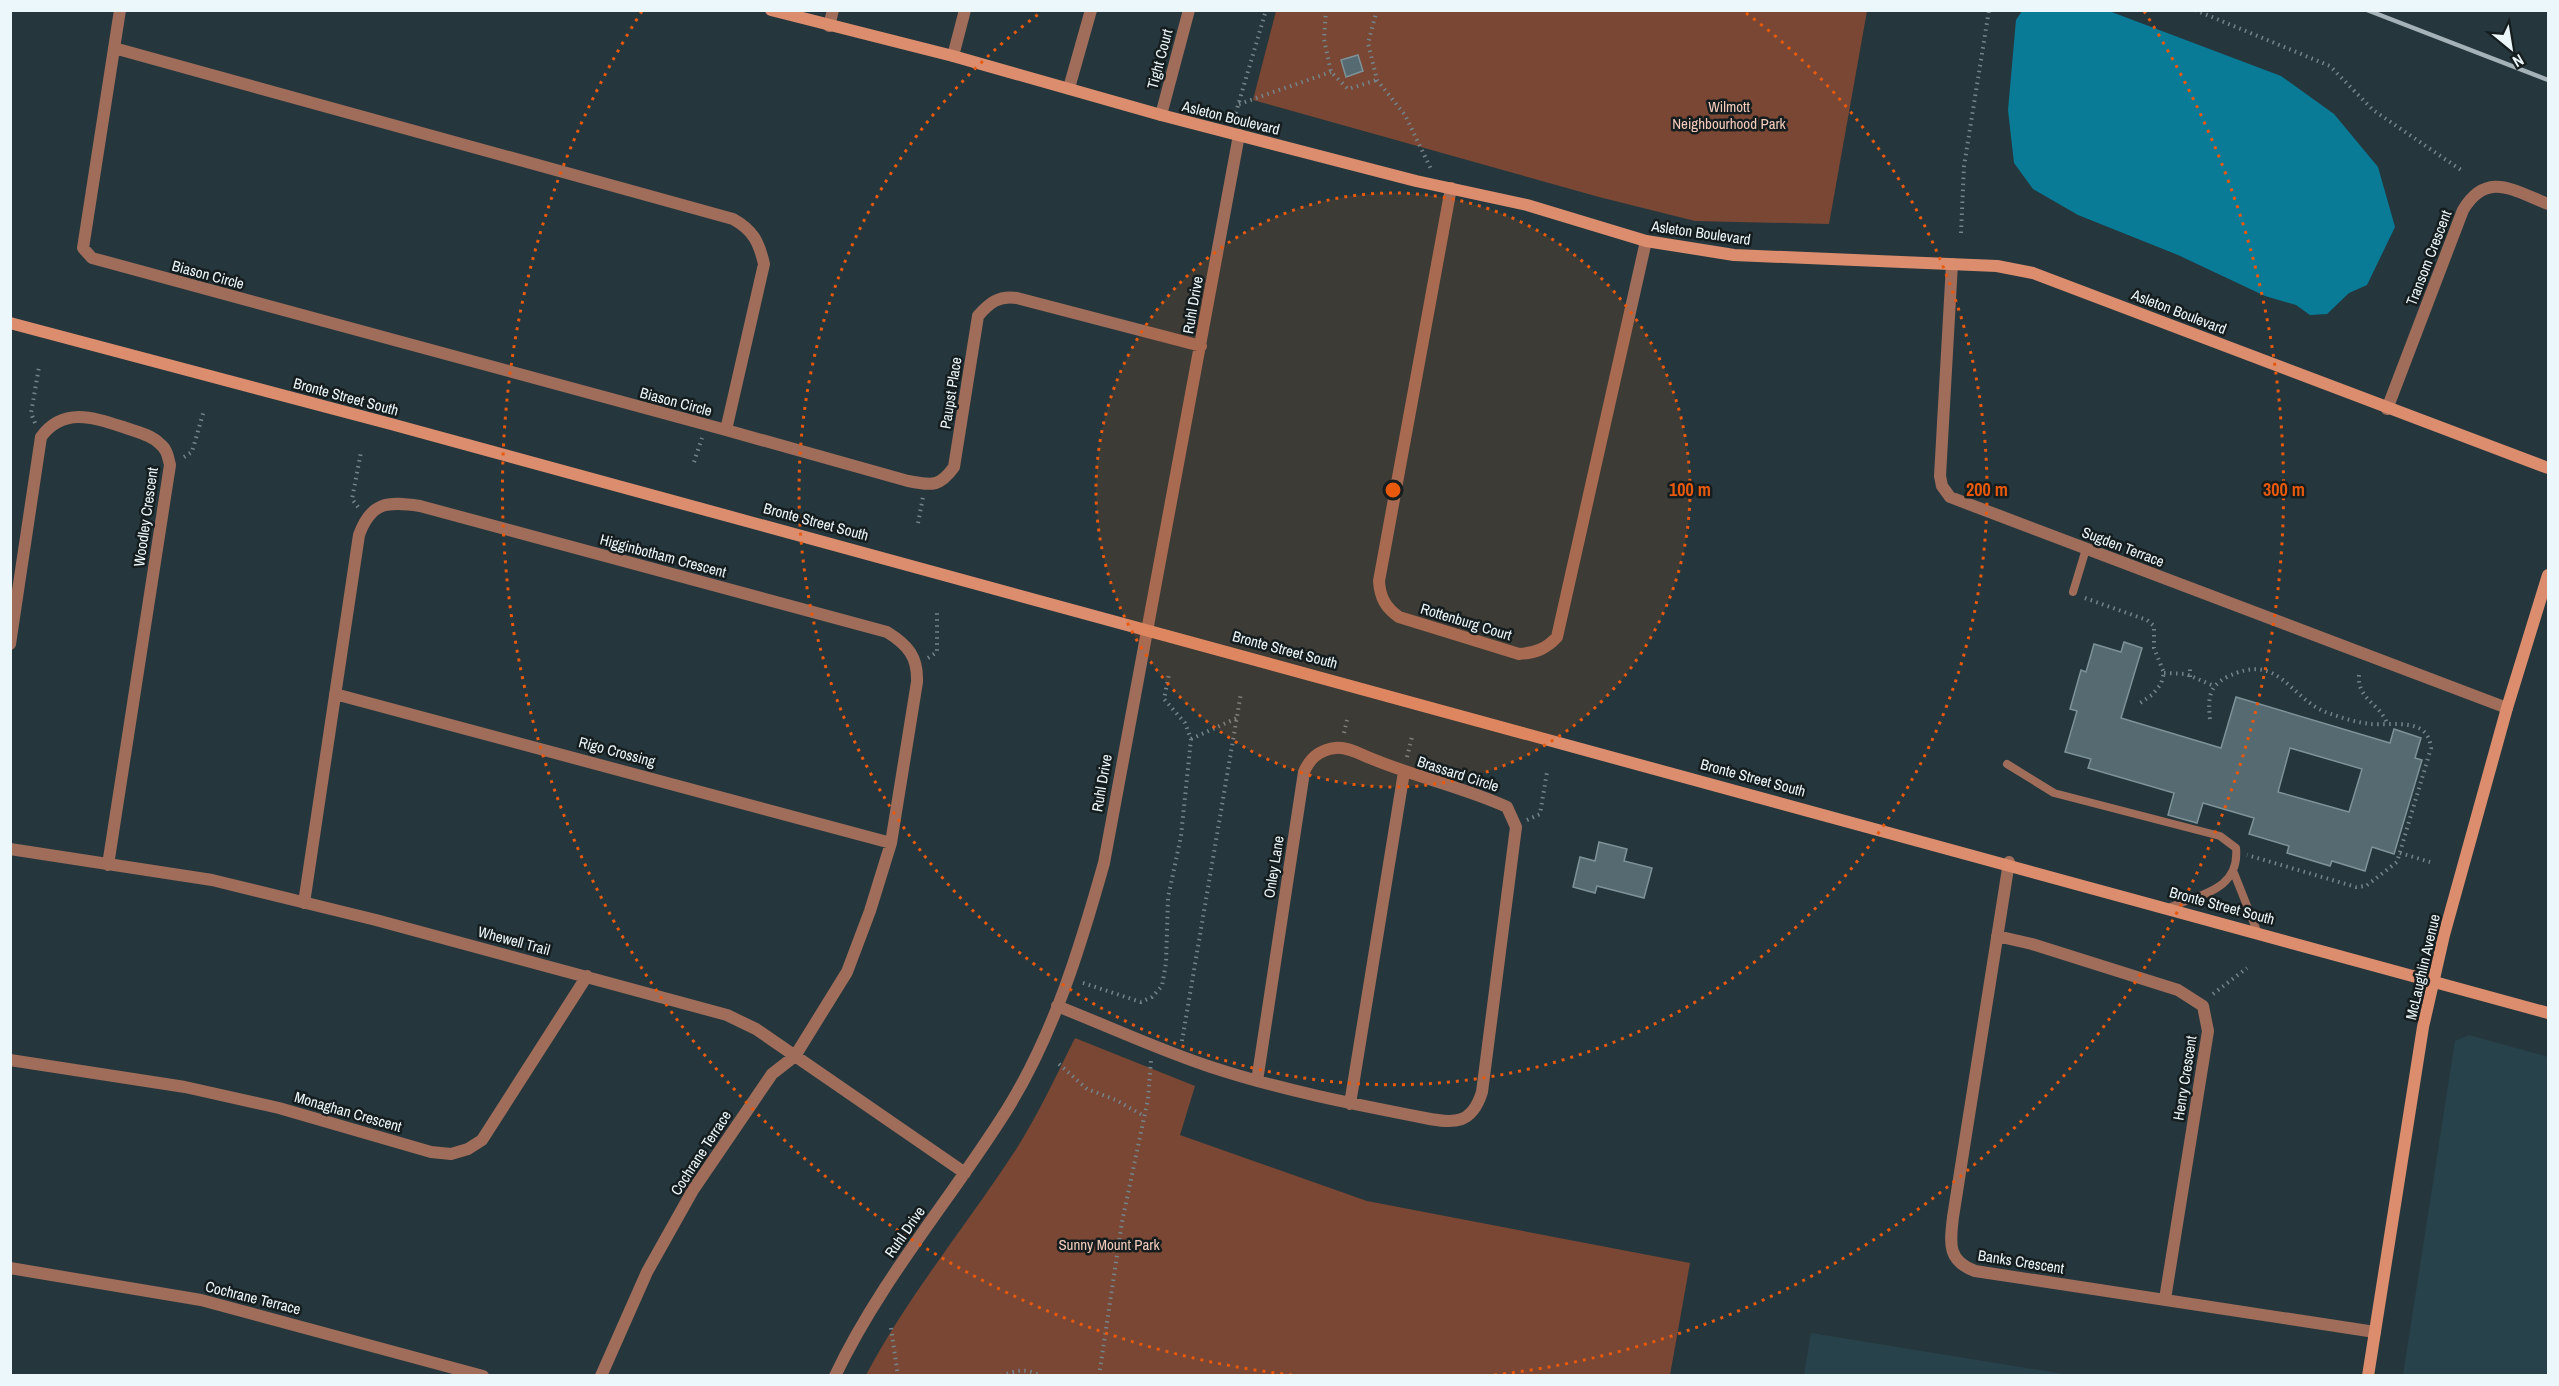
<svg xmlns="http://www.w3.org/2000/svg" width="2559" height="1386" font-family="'Archivo Narrow',sans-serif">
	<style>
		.built { fill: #28424b }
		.green { fill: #794733 }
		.water { fill: #097b97 }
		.building { fill: #566a71; stroke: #7e9299; stroke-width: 1.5; fill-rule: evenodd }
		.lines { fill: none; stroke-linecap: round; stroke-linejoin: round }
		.path { stroke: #75848a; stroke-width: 4; stroke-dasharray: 1.5 4.5; stroke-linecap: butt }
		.lane { stroke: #a06d5a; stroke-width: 8 }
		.street { stroke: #a06d5a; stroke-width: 12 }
		.secondary { stroke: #dc8d6d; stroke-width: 12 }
		.rail { stroke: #a5b2b7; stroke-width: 4.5 }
		.ring { fill: none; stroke: #e8590c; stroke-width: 3; stroke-dasharray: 3 6 }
		.labels { text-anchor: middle; stroke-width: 5; stroke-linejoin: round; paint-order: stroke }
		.street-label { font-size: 15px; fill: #ecf7fb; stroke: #151d1f }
		.park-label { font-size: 15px; fill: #f5ccbc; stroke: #151d1f }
		.centre { fill: #e8590c; stroke: #151d1f; stroke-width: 3 }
		.ring-label { font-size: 18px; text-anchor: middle; font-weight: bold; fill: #e8590c; stroke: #151d1f; stroke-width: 5; stroke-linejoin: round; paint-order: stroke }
	</style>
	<rect width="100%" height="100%" fill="#25373d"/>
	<path class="built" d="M2469 1035 2548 1057V1375H2403L2455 1041Z
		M1811 1333 2070 1375H1804Z"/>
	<path class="green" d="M1276 11H1867L1829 224 1695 221 1599 197 1253 100Z
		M1075 1038 1195 1086 1180 1135 1367 1201 1690 1263 1670 1375H866C908 1296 966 1226 1015 1151 1038 1115 1056 1076 1075 1038Z"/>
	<path class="water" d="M2022 11H2109L2281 76 2334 114 2378 167 2395 227 2367 285 2349 293 2327 314 2310 315 2296 305 2265 296 2178 255 2078 215 2033 189 2014 163 2008 110 2016 20Z"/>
	<path class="building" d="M1358 55 1363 71 1346 77 1341 60Z
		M2124 642 2142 648 2121 718 2221 748 2236 697 2390 743 2394 729 2421 738 2415 758 2422 760 2394 854 2372 847 2365 871 2332 861 2330 866 2287 853 2289 846 2249 834 2254 818 2203 803 2197 823 2168 815 2174 793 2088 768 2091 759 2065 752 2077 711 2070 709 2081 670 2086 672 2094 644 2121 652ZM2290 748 2362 769 2349 812 2278 792Z
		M1599 842 1627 849 1624 861 1652 868 1644 898 1597 886 1595 893 1573 887 1580 857 1595 861Z"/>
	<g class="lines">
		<path class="path" d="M1326 10 1324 39 1331 72 1348 89 1377 80
			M1377 10 1368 43 1377 80 1405 115 1431 169
			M2195 10 2330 66 2373 110 2461 170
			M1239 104 1331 72
			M1234 119 1266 10
			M1961 233 1964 166 1989 10
			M35 423 31 413 39 367
			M184 457 192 452 204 410
			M694 462 702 438
			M358 507 352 499 361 452
			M918 523 923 497
			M2085 598 2147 620 2154 626V648L2164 673 2161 684 2152 695 2137 705
			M928 658 937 652V611
			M2164 673 2186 674 2214 686
			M2359 675C2357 699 2379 703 2387 723
			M2190 677V666
			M2210 719C2208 699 2208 687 2227 677 2281 650 2289 701 2331 714 2343 718 2358 723 2371 724 2392 726 2428 716 2431 748L2397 862 2366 886 2356 887 2247 855
			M1344 733 1347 720
			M1191 739 1237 718
			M1407 757 1412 737
			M1527 820 1540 814 1547 772
			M2400 853 2430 862
			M1083 983 1141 1002 1152 997 1162 986 1166 963 1168 898 1181 836 1191 739 1185 723 1164 699 1169 674
			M2213 994 2247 968
			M1182 1041 1241 693
			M1059 1064 1087 1089 1116 1100 1144 1116
			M891 1328 898 1376
			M1001 1376C1016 1370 1027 1368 1041 1376
			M1099 1376 1122 1222 1148 1099 1151 1060"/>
		<path class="lane" d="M2073 592 2086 549
			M2007 764 2054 793 2220 836 2236 848C2240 889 2202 894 2171 907
			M2234 873 2257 931"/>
		<path class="street" d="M829 26 833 10
			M114 48 733 219C753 230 759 242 764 264L726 430 92 258 83 248 120 10
			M953 56 965 10
			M1069 88 1091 10
			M1161 115 1189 10
			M1451 188 1379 581C1380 598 1386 608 1399 617L1519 654C1535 653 1546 649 1557 637L1646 241
			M1952 264 1940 476 1942 486 1950 497 2507 708
			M2387 409 2463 210C2487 170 2514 191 2548 204
			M726 430 908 481C931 485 939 488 954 467L978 316C989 303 999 295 1017 298L1201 346
			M10 644 41 437C64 406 95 418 126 428 137 432 152 435 160 444 167 449 168 457 170 465L108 865
			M335 694 891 843
			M10 849 212 880 376 920 727 1015 756 1029 965 1173
			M2009 862 1953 1217C1950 1243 1947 1261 1975 1271L2375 1332
			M304 903 359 535C371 502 387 501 420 506L887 632C908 645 918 657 917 682L891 843 870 911 847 972 795 1056 772 1074 693 1190 647 1272 601 1376
			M1997 936 2032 944 2178 990 2203 1006 2208 1031 2165 1299
			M1057 1006C1108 1026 1159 1050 1211 1067 1281 1090 1353 1104 1425 1118 1455 1124 1472 1124 1482 1092L1516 827 1507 807C1463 787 1415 777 1370 758 1360 754 1346 746 1335 748 1319 750 1310 758 1304 772L1257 1081
			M10 1060 185 1087 279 1108 431 1152 451 1154 468 1149 482 1140 587 976
			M1350 1104 1404 772
			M10 1268 201 1300 483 1376
			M835 1376C881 1279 952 1198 1008 1108 1054 1033 1080 948 1104 863L1239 135"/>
		<path class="secondary" d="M771 10 953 56 1161 115 1416 181 1527 205 1646 241 1734 255 1997 266 2033 273 2548 468
			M10 323C858 547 1705 776 2548 1013
			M2368 1376 2423 1027 2444 935 2507 708 2548 575"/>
		<path class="rail" d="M2367 10 2548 80"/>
	</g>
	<circle cx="1393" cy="490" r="297" fill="#e8590c" fill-opacity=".12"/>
	<g class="ring">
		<circle cx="1393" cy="490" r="297"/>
		<path d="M1746 13A594 594 0 1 1 1040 13"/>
		<path d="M1292 1375A891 891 0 0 1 642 11M2144 11A891 891 0 0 1 1494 1375"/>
	</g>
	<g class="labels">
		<g class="street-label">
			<text transform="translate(1160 59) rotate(-75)" y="5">Tight Court</text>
			<text transform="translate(1231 118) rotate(14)" y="5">Asleton Boulevard</text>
			<text transform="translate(1701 233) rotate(8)" y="5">Asleton Boulevard</text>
			<text transform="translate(2429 258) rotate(-69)" y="5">Transom Crescent</text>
			<text transform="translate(208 275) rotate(15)" y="5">Biason Circle</text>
			<text transform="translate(1193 305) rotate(-80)" y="5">Ruhl Drive</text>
			<text transform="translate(2179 312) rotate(21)" y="5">Asleton Boulevard</text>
			<text transform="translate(951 393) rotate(-81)" y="5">Paupst Place</text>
			<text transform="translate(346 397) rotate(15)" y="5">Bronte Street South</text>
			<text transform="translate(676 402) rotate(15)" y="5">Biason Circle</text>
			<text transform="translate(146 517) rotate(-82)" y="5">Woodley Crescent</text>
			<text transform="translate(816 522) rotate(15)" y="5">Bronte Street South</text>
			<text transform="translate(2123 547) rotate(21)" y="5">Sugden Terrace</text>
			<text transform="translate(663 556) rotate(15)" y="5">Higginbotham Crescent</text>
			<text transform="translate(1466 622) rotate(17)" y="5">Rottenburg Court</text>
			<text transform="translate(1285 650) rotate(15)" y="5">Bronte Street South</text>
			<text transform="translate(617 752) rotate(15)" y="5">Rigo Crossing</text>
			<text transform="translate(1458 774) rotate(18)" y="5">Brassard Circle</text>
			<text transform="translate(1753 778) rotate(15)" y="5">Bronte Street South</text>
			<text transform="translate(1102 783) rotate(-80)" y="5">Ruhl Drive</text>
			<text transform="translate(1274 867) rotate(-81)" y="5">Onley Lane</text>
			<text transform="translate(2222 906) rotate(15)" y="5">Bronte Street South</text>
			<text transform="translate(514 941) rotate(15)" y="5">Whewell Trail</text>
			<text transform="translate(2423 967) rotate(-77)" y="5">McLaughlin Avenue</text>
			<text transform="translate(2185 1078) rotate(-81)" y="5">Henry Crescent</text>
			<text transform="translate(348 1112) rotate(16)" y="5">Monaghan Crescent</text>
			<text transform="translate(701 1153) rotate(-57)" y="5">Cochrane Terrace</text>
			<text transform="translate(905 1232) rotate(-55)" y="5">Ruhl Drive</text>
			<text transform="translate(2021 1262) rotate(9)" y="5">Banks Crescent</text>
			<text transform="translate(253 1298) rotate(14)" y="5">Cochrane Terrace</text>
		</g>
		<g class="park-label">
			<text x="1729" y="112">Wilmott<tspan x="1729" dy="17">Neighbourhood Park</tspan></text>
			<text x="1109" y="1250">Sunny Mount Park</text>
		</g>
	</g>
	<circle cx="1393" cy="490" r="9" class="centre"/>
	<g class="ring-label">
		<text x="1690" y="496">100 m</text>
		<text x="1987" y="496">200 m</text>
		<text x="2284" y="496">300 m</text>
	</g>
	<rect width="2559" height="1386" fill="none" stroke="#ecf7fb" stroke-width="24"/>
	<g transform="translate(2511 48) rotate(150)" stroke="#151d1f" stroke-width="4.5" paint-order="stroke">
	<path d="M0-4.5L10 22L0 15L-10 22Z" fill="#ecf7fb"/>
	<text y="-9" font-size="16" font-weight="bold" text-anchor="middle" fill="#ecf7fb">N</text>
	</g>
</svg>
